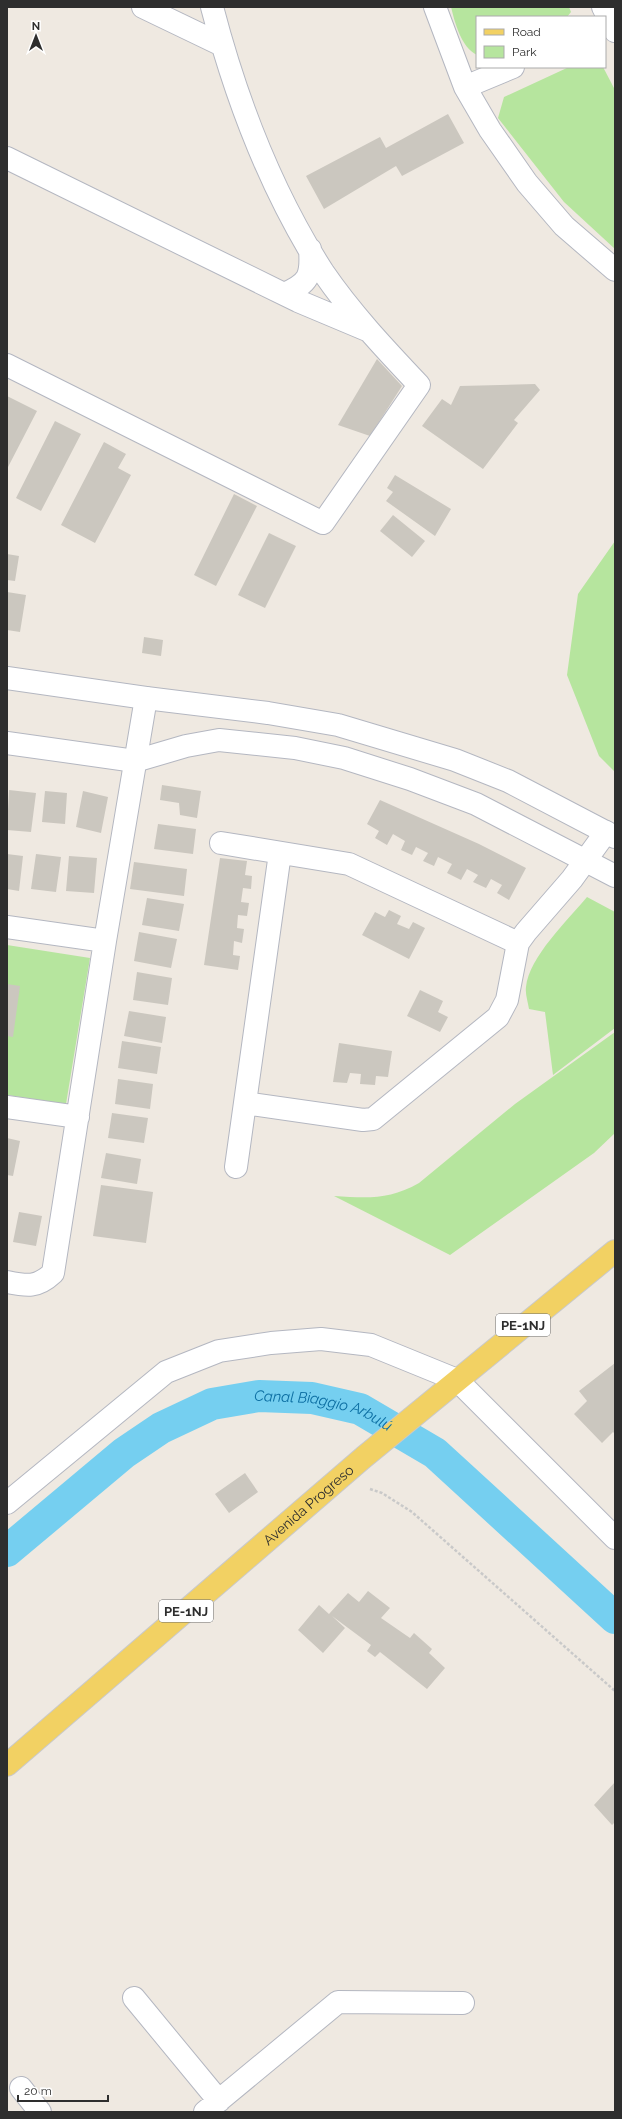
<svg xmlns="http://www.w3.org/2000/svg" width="622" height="2119" font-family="Raleway,sans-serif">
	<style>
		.green { fill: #b6e59e }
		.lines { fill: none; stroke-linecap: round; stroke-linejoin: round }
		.canal { stroke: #75cff0; stroke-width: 32 }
		.building { fill: #cbc7bf }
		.street-casing { stroke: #b4b7c1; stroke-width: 24 }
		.secondary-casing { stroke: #b4b7c1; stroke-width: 24 }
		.primary-casing { stroke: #c9c9c9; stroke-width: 24 }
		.path { stroke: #c9c9c9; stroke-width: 2.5; stroke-dasharray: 3 2; stroke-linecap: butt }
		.street { stroke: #fff; stroke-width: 22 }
		.secondary { stroke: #fff; stroke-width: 22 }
		.primary { stroke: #f2d163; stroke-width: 22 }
		.labels { text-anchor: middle; stroke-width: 3; stroke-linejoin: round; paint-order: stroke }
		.shield { fill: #fff; stroke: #6d6d6d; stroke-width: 1 }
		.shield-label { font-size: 13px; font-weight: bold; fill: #2e2e2e }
		.street-label { font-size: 14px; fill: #2e2e2e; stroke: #fff }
		.water-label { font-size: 15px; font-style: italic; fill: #0d6fa3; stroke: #fff }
	</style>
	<rect width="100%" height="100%" fill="#efe9e1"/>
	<path class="green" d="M451 7H569L571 12 567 17H477V55C461 47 455 23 451 7Z
		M569 67H603L615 90V249L564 202 498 118 504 97Z
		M615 541V772L599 756 567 675 578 594Z
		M587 897 615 912V1028L553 1075 545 1012 529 1009C528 1002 525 994 526 987 529 957 568 920 587 897Z
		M7 945 90 958 66 1104 7 1095Z
		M615 1032V1133L594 1153 450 1255 334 1196C368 1198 389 1200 419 1183L515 1104Z"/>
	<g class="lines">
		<path class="canal" id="s1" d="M7 1551 124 1453 161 1428 212 1404 259 1396 312 1398 360 1409 435 1453 615 1618"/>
	</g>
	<path class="building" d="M448 114 464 143 402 176 396 166 324 209 306 176 380 137 386 148Z
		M377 359 402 386 370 436 338 425Z
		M535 384 540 390 514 420 518 423 483 469 422 426 442 399 451 405 460 386Z
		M7 396 37 411 7 469Z
		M55 421 81 434 41 511 16 498Z
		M104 442 126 454 118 468 131 475 95 543 61 525Z
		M395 475 451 509 435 536 386 501 393 492 387 488Z
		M234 494 257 506 216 586 194 575Z
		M393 515 425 541 412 557 380 531Z
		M269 533 296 546 265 608 238 595Z
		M7 554 19 556 15 581 7 580Z
		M7 592 26 595 20 632 7 630Z
		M144 637 163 640 161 656 142 653Z
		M162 785 201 791 197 818 180 815 179 803 160 800Z
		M9 790 36 793 31 832 7 830Z
		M45 791 67 793 65 824 42 822Z
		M83 791 108 797 101 833 76 827Z
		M380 800 479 844 526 868 509 900 497 893 502 885 491 879 486 888 473 882 478 875 467 869 461 880 447 873 452 864 438 857 434 866 423 861 428 853 416 847 412 855 401 850 405 841 393 834 387 845 375 838 379 831 367 824Z
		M158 824 196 829 193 854 154 849Z
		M7 854 23 856 19 891 7 889Z
		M36 854 61 857 56 892 31 889Z
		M69 856 97 858 94 893 66 891Z
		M220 858 247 861 245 875 252 876 251 889 243 888 241 902 249 903 247 916 238 915 237 928 244 929 242 943 234 941 233 955 240 956 238 970 204 965Z
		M134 862 187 869 184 896 130 889Z
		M147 898 184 904 179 931 142 925Z
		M389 910 401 916 397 924 409 929 413 922 425 928 409 959 362 935 375 912 385 917Z
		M139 932 177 939 171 968 134 961Z
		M137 972 172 978 168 1005 133 1000Z
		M7 984 20 986 13 1037 7 1036Z
		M420 990 443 1001 438 1012 448 1017 440 1032 407 1016Z
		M129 1011 166 1017 162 1043 124 1036Z
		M122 1041 161 1047 157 1074 118 1068Z
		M339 1043 392 1051 388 1077 376 1076 375 1085 360 1084 361 1074 350 1073 347 1083 333 1082Z
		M118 1079 153 1084 150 1109 115 1104Z
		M112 1113 148 1118 144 1143 108 1138Z
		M7 1138 20 1141 13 1176 7 1175Z
		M106 1153 141 1159 137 1184 101 1178Z
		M101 1185 153 1192 146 1243 93 1236Z
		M19 1212 42 1216 36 1246 13 1242Z
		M615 1363V1434L613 1432 602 1443 574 1414 587 1401 579 1391Z
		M245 1473 258 1492 229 1513 215 1494Z
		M368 1591 390 1608 381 1618 410 1638 414 1633 432 1649 429 1653 445 1668 427 1689 380 1652 375 1657 367 1651 371 1645 332 1616 345 1628 323 1653 298 1630 319 1605 329 1614 348 1593 359 1602Z
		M615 1782V1822L612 1825 594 1805Z"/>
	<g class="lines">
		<g class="street-casing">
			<path id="street" d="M143 7 222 45
				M7 158 298 301 367 330
				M284 294C309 283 312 276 310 249
				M7 365 323 523 419 385C385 349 351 313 323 272 271 191 236 99 212 7
				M221 843 349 864 518 943
				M7 927 105 941
				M245 1103 363 1120 373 1119 498 1017 507 1000 518 943 526 932 572 879 606 832
				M7 1107 78 1117
				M236 1167 280 853
				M7 1282C27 1286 37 1288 53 1273L105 941 146 698
				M7 1503 166 1372 219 1351 271 1343 321 1339 371 1345 457 1380 615 1538
				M134 1998 219 2101
				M21 2088 40 2112
				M205 2112 338 2002 463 2003"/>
		</g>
		<g class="secondary-casing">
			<path id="secondary" d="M435 7 465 87 490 130 527 183 564 226 615 270
				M603 7 615 31
				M465 87 513 67
				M7 678 146 698 268 713 338 725 455 760 508 781 615 837
				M7 743 135 761 186 746 219 740 295 748 344 758 410 779 476 804 615 876"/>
		</g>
		<g class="primary-casing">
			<g id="primary">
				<path id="s2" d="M7 1765 364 1457 615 1251"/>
			</g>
		</g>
		<path class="path" d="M370 1489 382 1493 412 1512 615 1691"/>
		<use href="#street" class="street"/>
		<use href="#secondary" class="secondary"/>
		<use href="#primary" class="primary"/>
	</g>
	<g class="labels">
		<g class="shield">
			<rect x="496" y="1314" width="54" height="22" rx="3"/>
			<rect x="159" y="1600" width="54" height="22" rx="3"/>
		</g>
		<g class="shield-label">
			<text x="523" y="1330">PE-1NJ</text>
			<text x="186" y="1616">PE-1NJ</text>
		</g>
		<g class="street-label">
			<text dy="5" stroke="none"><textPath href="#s2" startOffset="398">Avenida Progreso</textPath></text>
		</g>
		<g class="water-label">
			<text dy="5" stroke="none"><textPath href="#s1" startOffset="368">Canal Biaggio Arbulú</textPath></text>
		</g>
	</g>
	<rect width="622" height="2119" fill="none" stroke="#2e2e2e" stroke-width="16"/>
	<rect x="476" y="16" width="130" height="52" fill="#ffffff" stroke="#ababab"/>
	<rect x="484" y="29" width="20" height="6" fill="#f2d163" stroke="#ababab"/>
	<text x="512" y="36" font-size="12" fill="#2e2e2e">Road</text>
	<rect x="484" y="46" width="20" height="12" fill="#b6e59e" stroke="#ababab"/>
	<text x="512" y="56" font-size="12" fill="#2e2e2e">Park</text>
	<g transform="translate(36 36)" stroke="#ffffff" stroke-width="3" paint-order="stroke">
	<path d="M0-3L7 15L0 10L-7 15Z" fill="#2e2e2e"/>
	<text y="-6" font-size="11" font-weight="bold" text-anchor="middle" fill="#2e2e2e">N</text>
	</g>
	<path d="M18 2095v6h90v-6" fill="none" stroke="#2e2e2e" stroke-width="2"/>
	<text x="24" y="2095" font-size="12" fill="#2e2e2e" stroke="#ffffff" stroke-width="3" paint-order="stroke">20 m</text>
</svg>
